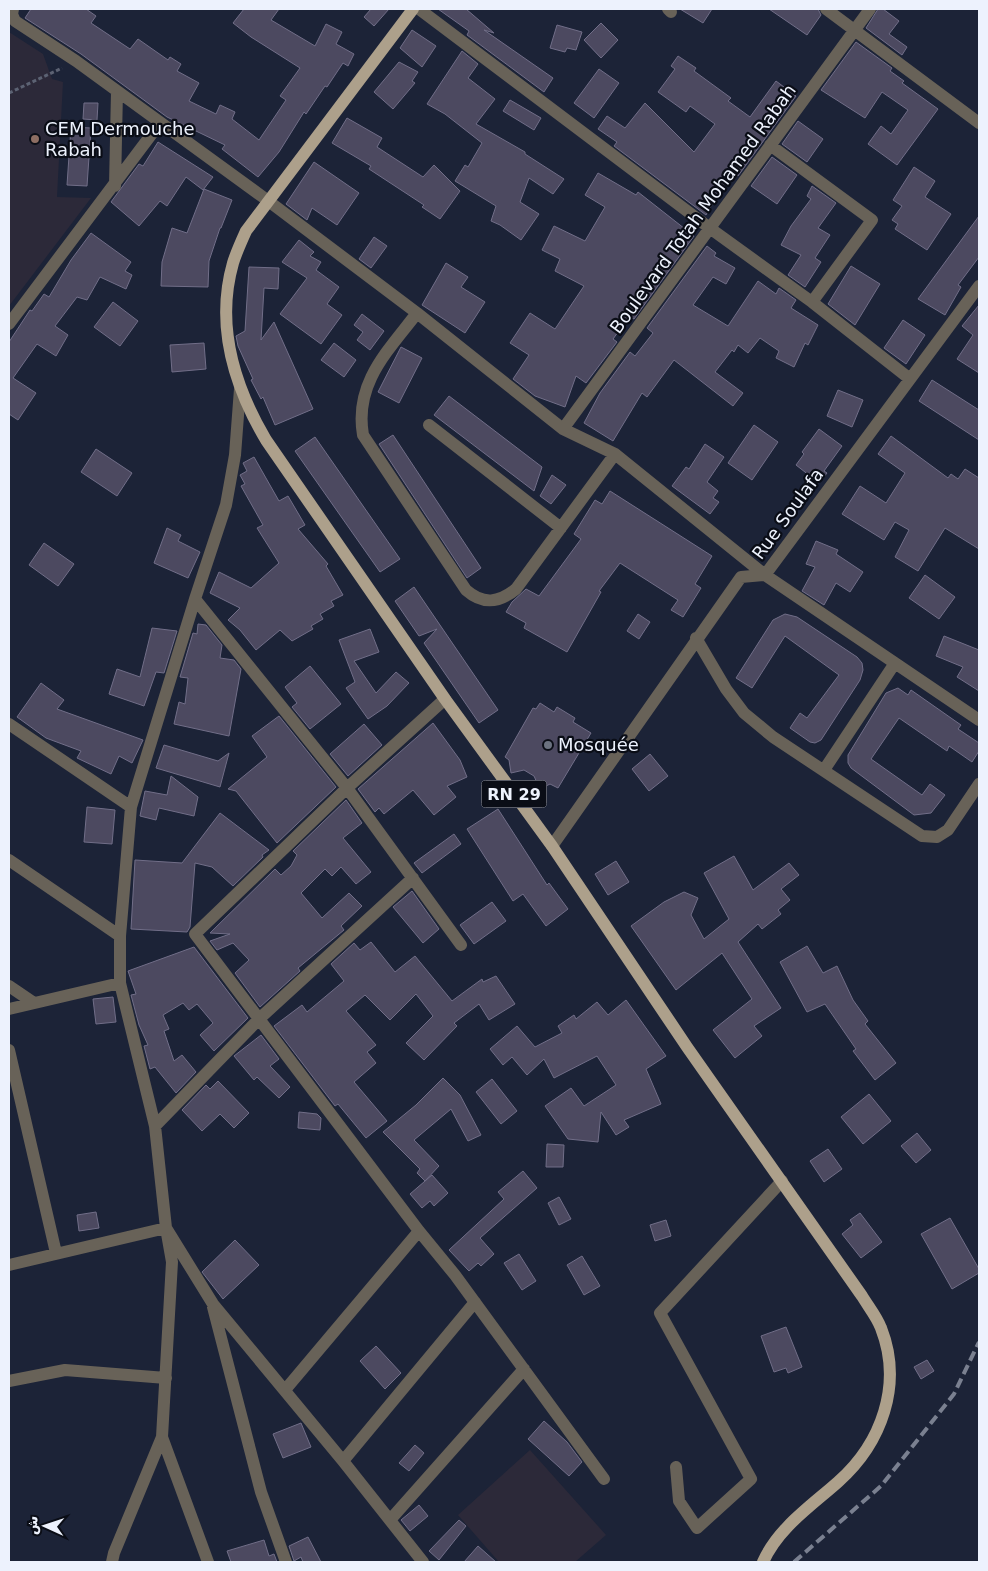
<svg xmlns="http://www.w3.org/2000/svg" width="988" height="1571" font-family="'DejaVu Sans',Vazirmatn,sans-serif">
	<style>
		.education { fill: #2c2939 }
		.building { fill: #4c4960; stroke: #716e88 }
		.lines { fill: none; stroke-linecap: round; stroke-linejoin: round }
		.path { stroke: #5c6273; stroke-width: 3; stroke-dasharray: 4 2.5; stroke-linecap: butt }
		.minor { stroke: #686258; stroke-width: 12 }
		.major { stroke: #ada08b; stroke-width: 12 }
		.rail { stroke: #7a8090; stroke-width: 4; stroke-dasharray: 10 5; stroke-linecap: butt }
		.education-dot { fill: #8d6e63; stroke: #0a0d16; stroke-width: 2 }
		.worship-dot { fill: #6b7280; stroke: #0a0d16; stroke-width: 2 }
		.labels { text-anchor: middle; stroke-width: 4.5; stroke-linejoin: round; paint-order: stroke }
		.shield { fill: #0a0d16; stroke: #a9adb8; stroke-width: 1 }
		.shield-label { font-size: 16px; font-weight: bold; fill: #edf2fd }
		.poi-label { font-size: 18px; fill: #edf2fd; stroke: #0a0d16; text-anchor: start }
		.street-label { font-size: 18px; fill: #edf2fd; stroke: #0a0d16 }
	</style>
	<rect width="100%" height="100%" fill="#1c2337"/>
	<path class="education" d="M9 32 43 54 52 79 63 82 57 197 91 198 9 306Z
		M530 1450 606 1535 575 1562H499L458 1515Z"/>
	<path class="building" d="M31 9H86L96 16 91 23 130 49 138 39 168 60 170 57 181 64 177 71 199 83 189 101 216 114 220 105 235 112 232 119 259 140 286 100 280 96 300 68 251 37 233 23 244 9H279L271 20 315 46 326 24 342 32 336 44 354 54 348 66 343 63 327 87 325 86 306 114 304 112 279 152 258 177 222 149 225 145 167 117 81 54 25 18Z
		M371 9H389L374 26 364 17Z
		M438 9H466L494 33 484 30 553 78 544 92 467 35 469 31Z
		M680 9H712L703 23Z
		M769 9H818L821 15 807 35Z
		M878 9H883L899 21 889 34 907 47 902 55 866 28Z
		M601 23 618 40 601 58 584 40Z
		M557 25 582 32 576 50 567 48 565 52 550 48Z
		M412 30 436 46 422 67 400 48Z
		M856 42 892 68 890 71 904 81 902 83 938 109 897 165 868 144 881 126 891 134 908 110 882 92 865 118 821 90Z
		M462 51 478 64 468 78 495 99 476 124 525 152V154L564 179 553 194 529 178 520 202 539 214 521 240 500 225 491 221 496 206 455 181 465 165 468 167 482 143 445 114 427 104Z
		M678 56 696 68 694 71 731 98 728 101 750 117 776 81 796 96 738 176 734 173 730 175 706 215 614 146 617 142 598 129 607 116 625 128 645 103 694 152 715 124 690 106 686 112 658 92 675 69 671 66Z
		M399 62 418 72 412 81 415 83 393 109 374 92Z
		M599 69 619 83 594 118 574 103Z
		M510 100 541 118 534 130 503 111Z
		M84 103H98L97 120 83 119Z
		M347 118 382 138 377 147 423 177 434 165 460 191 440 219 422 207 424 205 369 169 371 166 332 143Z
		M798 121 823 139 807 162 782 144Z
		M71 127 91 128 87 186 67 185Z
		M158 142 213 177 203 190 186 177 167 206 160 201 139 226 111 202 139 164 143 166Z
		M772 157 797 175 777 204 751 186Z
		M314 162 359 193 337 225 312 208 307 220 286 204Z
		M914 167 935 181 925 197 951 214 927 250 895 229 898 224 892 220 902 206 893 200Z
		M598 173 636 195 638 192 694 236 634 319 629 317 613 339 617 342 586 383 576 376 565 407 535 396 513 379 529 355 510 343 530 313 555 329 584 286 555 271 560 259 542 250 554 226 585 241 605 207 585 195Z
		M812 186 836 203 818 228 830 235 815 258 821 262 805 287 788 275 801 255 781 245 791 226 811 199 807 196Z
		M204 189 232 200 221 228H220L209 261 208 287 161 286 162 262 172 228 187 233Z
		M979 216V257L958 285 961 287 945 315 918 299Z
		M91 233 131 262 125 271 132 275 126 289 100 277 87 300 77 297 55 326 68 335 56 356 37 344 13 378 36 393 18 420 9 414V342L30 310 32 311 44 294 49 297 71 260Z
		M374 237 387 246 371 268 359 259Z
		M299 240 314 252 310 256 321 262 316 270 339 287 327 304 342 315 321 344 280 314 307 278 282 262Z
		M707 246 716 253 714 256 735 268 726 284 713 277 693 305 728 326 758 281 776 294 779 288 796 300 791 308 818 325 808 345 805 343 794 367 776 358 779 351 760 338 748 353 738 345 734 352 732 350 715 372 743 393 733 406 674 360 647 397 642 393 613 441 584 423 600 393 630 352 635 356 653 333 647 328Z
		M446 263 468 277 461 287 485 302 465 333 422 305Z
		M851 266 880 284 855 325 828 304Z
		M249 267 279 268 278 289 264 288 261 340 274 322 313 409 275 425 263 397 261 399 251 380 253 379 238 346 236 336 245 331Z
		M113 302 138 321 120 346 94 327Z
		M979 305V373L957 359 973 335 962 326Z
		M362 314 384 331 370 350 357 340 363 332 354 325Z
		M903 320 925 335 906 364 884 348Z
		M204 343 206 369 172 372 170 345Z
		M334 343 356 360 344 377 321 360Z
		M401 347 422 358 399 403 378 392Z
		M932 380 979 410V440L919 401Z
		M838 390 863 400 852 427 827 416Z
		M449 396 542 467 534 491 434 415Z
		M754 425 778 442 752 480 728 463Z
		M819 429 842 446 824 471 827 473 819 483 796 465 804 454 802 452Z
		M393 435 481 568 467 578 379 444Z
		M891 436 948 478 951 474 958 479 965 469 979 478V549L945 528 918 571 895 557 909 530 895 522 884 540 842 514 860 486 886 503 905 473 878 454Z
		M315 437 400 559 380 572 295 451Z
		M705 444 724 457 707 482 718 491 713 498 719 502 710 514 672 486 686 467 689 469Z
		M96 449 132 473 117 496 81 472Z
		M254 457 279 501 288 496 305 525 298 529 328 564 326 566 343 595 331 601 334 606 320 614 323 619 311 626 313 629 292 641 280 630 256 650 240 630 228 620 240 608 210 593 219 572 251 588 279 563 257 528 263 525 241 486 245 484 240 475 247 471 243 463Z
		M552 475 566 485 551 504 540 496Z
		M610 491 712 556 695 584 701 588 683 617 671 610 678 600 620 563 599 591 601 592 567 652 524 628 526 623 506 612 512 602 526 589 539 596 581 539 574 534 595 500 602 504Z
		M167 528 181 535 178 541 200 552 188 578 154 563Z
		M816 541 838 550 836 554 863 572 850 592 836 583 824 605 802 591 815 567 806 564Z
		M44 543 74 564 58 586 29 565Z
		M925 575 955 597 939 619 909 598Z
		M414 587 498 710 479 723 424 643 437 629 419 636 395 601Z
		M638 614 650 622 639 639 627 631Z
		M785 614 797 617 857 657 862 663 863 670 860 680 821 740 815 743 810 742 790 728 800 713 807 718 839 675 785 636 752 688 736 678 773 620Z
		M198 624 206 625 222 645 220 658 234 660 241 669 229 736 174 724 179 702 185 704 188 678 180 677 193 633 197 634Z
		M152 628 177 631 164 673 156 672 144 706 109 694 117 669 140 677Z
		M370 629 379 652 354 661 376 693 396 672 409 683 387 706 368 719 346 688 355 682 339 640Z
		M944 636 979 650V691L957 677 963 667 936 656Z
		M310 666 341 704 310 729 292 707 297 703 285 687Z
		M41 683 64 700 57 709 143 740 132 763 119 756 111 774 77 758 81 751 46 738 17 717Z
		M898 688 908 695 911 690 961 725 958 729 979 743V751L972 762 949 746 947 751 899 718 871 759 922 795 930 784 945 795 931 813 914 815 851 768 848 763V755L886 693Z
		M540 703 554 712 557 707 575 718 573 722 591 733 558 788 550 784 542 788 538 785 534 776 524 770 511 773 509 760 505 757 533 708 536 709Z
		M279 716 336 787 277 843 236 791 228 789 267 757 252 736Z
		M433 723 460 760 467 777 447 786 456 797 434 815 413 790 384 814 379 808 375 812 358 789Z
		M364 724 382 745 348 776 330 754Z
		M164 745 218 761 229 753 220 787 156 768Z
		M650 754 668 776 649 791 632 769Z
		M171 776 198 797 194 816 159 808 156 820 140 816 145 791 167 795Z
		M346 800 362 823 343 838 371 872 356 884 341 867 332 876 325 869 301 893 322 918 349 893 362 906 341 926 344 930 298 968 300 971 260 1007 235 973 249 960 233 943 217 950 210 941 230 934 210 933 275 869 281 875 291 866 297 855 293 851Z
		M87 807 115 810 112 844 84 842Z
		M498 809 547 885 549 883 568 909 546 926 523 894 513 901 467 829Z
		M220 813 269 850 262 855 263 857 233 886 212 867 195 863 190 927 187 932 131 929 135 860 182 863Z
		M454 834 461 844 422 873 414 863Z
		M734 856 753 890 789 863 799 875 781 889 790 900 778 910 781 914 762 929 758 924 738 942 781 1008 754 1026 762 1036 735 1058 713 1030 752 999 722 953 676 990 631 926 664 902 684 892 698 898 691 915 704 939 729 919 704 873Z
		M616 861 629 882 608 895 595 874Z
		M412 891 439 929 423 943 393 907Z
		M492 902 506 921 474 944 460 925Z
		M371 942 395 972 415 956 452 1001 482 979 483 982 496 976 515 1004 489 1020 479 1004 454 1023 457 1026 424 1060 406 1043 433 1016 416 994 390 1020 365 995 346 1011 376 1045 367 1052 376 1063 354 1082 387 1121 366 1138 338 1104 335 1106 274 1026 302 1005 307 1012 344 981 331 964 354 943 360 950Z
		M807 946 823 973 837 966 853 1000 868 1021 865 1024 896 1063 875 1080 853 1051 856 1049 825 1004 807 1012 780 962Z
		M194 947 248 1018 214 1051 200 1035 213 1023 197 1004 189 1010 183 1003 163 1015 169 1029 164 1031 174 1061 182 1055 196 1072 176 1093 155 1067 150 1069 144 1046 148 1045 139 1025 131 995 136 994 128 971Z
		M113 997 116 1022 96 1024 93 999Z
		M626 1000 666 1056 646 1069 661 1104 624 1120 629 1127 616 1135 601 1112 598 1142 568 1139 545 1106 571 1088 584 1106 616 1085 597 1056 554 1078 544 1059 527 1075 512 1057 503 1065 490 1049 517 1026 535 1047 562 1033 558 1026 574 1015 576 1019 597 1002 608 1015Z
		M261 1035 279 1059 270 1066 290 1087 279 1098 257 1077 254 1080 234 1056Z
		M443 1078 460 1095 481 1135 468 1141 451 1109 414 1140 439 1166 425 1181 417 1173 420 1169 383 1132 416 1105Z
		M492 1079 517 1111 501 1124 476 1092Z
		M218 1081 249 1113 234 1128 220 1114 202 1131 182 1110 206 1085 210 1089Z
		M869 1094 891 1121 863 1144 841 1117Z
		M299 1112 317 1114 321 1118 320 1130 298 1128Z
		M917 1133 931 1150 916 1163 901 1146Z
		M547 1144 564 1145 563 1167H546Z
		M828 1149 842 1169 824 1182 810 1161Z
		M523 1171 537 1188 480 1238 494 1254 481 1266 478 1263 469 1271 449 1250 504 1199 498 1192Z
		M432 1175 448 1193 434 1206 430 1201 422 1208 410 1194Z
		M559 1197 571 1219 559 1225 548 1203Z
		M96 1212 99 1228 79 1231 77 1215Z
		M860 1213 882 1242 861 1258 842 1234 853 1225 850 1220Z
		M950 1218 979 1269V1273L952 1289 921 1234Z
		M666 1220 671 1236 655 1241 650 1225Z
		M235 1240 259 1265 223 1299 202 1272Z
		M519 1254 536 1281 522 1290 504 1263Z
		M582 1256 600 1286 584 1295 567 1265Z
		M786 1327 802 1367 788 1373 786 1368 774 1372 761 1336Z
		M376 1346 401 1373 385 1389 360 1361Z
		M927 1360 934 1371 921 1379 914 1367Z
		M544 1421 567 1442 582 1462 569 1476 528 1439Z
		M301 1423 311 1447 283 1458 273 1434Z
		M415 1445 424 1453 409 1471 399 1463Z
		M419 1505 428 1516 410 1531 401 1520Z
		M459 1520 466 1526 439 1560 429 1551Z
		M308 1537 321 1562H303L301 1557 294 1561 289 1546Z
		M264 1540 269 1556 274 1554 277 1562H231L227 1551Z
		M478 1546 496 1562H464Z"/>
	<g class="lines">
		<path class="path" d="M9 93 62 68"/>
		<path class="minor" d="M13 9 12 14 15 21 76 61 267 200 417 313 563 429 615 454 765 575 979 720
			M419 9 711 229 812 302 910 379
			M668 9 671 12
			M826 9 979 123
			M770 145 872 220 812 302
			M115 186 117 91
			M417 313C388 351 354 383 363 435L466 590C483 605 499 603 516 589L615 454
			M9 324 160 123
			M429 425 561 528
			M563 429 870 9
			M195 599 347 788 461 945
			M696 638 726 689 744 713 773 737 922 836 937 837 948 830 979 784
			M445 699 347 788 195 934 419 1231 455 1275 604 1479
			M9 724 131 807
			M824 770 895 663
			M552 846 741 577 765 575 979 286
			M9 860 120 936
			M9 986 34 1003
			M9 1009 120 983
			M9 1050 56 1253
			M155 1126 259 1019 413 878
			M9 1265 166 1228 213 1304 343 1461 423 1562
			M213 1307 261 1492 286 1562
			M9 1381 65 1370 166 1378
			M285 1390 419 1231
			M162 1437 208 1562
			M343 1461 475 1302
			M676 1467 679 1501 697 1528 751 1479 660 1313 782 1181
			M390 1520 524 1369
			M112 1562 114 1553 162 1437 172 1262 166 1228 155 1126 120 983V936L131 807 195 599 226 505 235 455 240 389"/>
		<path class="major" d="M413 9 246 231C241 242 236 253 233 263 215 326 234 386 266 440L445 699 552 846 687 1047 862 1296C868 1306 877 1317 881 1328 903 1384 882 1443 838 1482 811 1506 778 1528 763 1562"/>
		<path class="rail" d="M794 1562 881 1486 954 1394 979 1342"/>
	</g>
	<circle class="education-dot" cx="35" cy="139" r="5"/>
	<circle class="worship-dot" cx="548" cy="745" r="5"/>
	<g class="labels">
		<rect class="shield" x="481.5" y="780.5" width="65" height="27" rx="4"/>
		<g class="shield-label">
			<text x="514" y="800">RN 29</text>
		</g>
		<g class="poi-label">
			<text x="45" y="135">CEM Dermouche<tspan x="45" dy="21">Rabah</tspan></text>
			<text x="558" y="751">Mosquée</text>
		</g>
		<g class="street-label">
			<text transform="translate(703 209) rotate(-54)" y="6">Boulevard Totah Mohamed Rabah</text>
			<text transform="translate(788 514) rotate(-54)" y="6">Rue Soulafa</text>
		</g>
	</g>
	<rect width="988" height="1571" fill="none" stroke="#edf2fd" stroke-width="20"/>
	<g transform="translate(45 1526) rotate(273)" stroke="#0a0d16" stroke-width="4" paint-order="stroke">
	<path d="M0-4L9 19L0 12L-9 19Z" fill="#edf2fd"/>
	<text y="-8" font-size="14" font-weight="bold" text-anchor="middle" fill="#edf2fd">ش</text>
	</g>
</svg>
